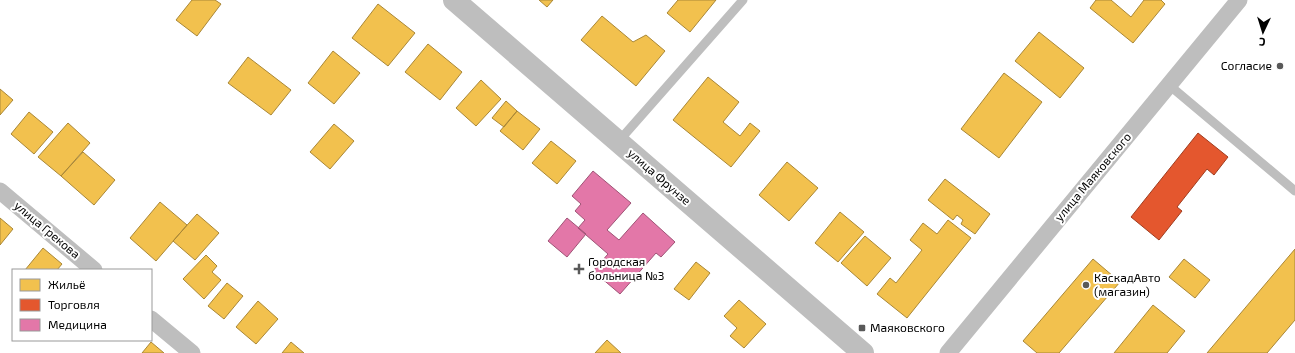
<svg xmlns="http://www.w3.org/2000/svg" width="1295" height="353" font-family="'Exo 2',sans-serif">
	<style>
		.homes { fill: #f2c14e; stroke: #a98737 }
		.shops { fill: #e4572e; stroke: #a03d20 }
		.health { fill: #e377a8; stroke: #9f5376 }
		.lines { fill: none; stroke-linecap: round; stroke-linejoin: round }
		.service { stroke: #bebebe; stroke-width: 9 }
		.minor { stroke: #bebebe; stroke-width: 17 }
		.tertiary { stroke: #bebebe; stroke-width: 22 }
		.poi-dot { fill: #595959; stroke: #fff; stroke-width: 1.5 }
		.labels { text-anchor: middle; stroke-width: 4; stroke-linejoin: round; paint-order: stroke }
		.poi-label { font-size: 12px; fill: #000; stroke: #fff; text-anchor: start }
		.street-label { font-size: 12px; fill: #000; stroke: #fff }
	</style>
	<rect width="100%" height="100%" fill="#fff"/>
	<path class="homes" d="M192 0H215L221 4 197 36 176 20Z
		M539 0H553L547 7Z
		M678 0H716L690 32 667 13Z
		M1096 0H1111L1131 17 1144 0H1161L1165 4 1133 43 1090 8Z
		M378 4 415 33 388 66 352 38Z
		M602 16 633 42 646 35 665 51 636 86 581 40Z
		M1039 32 1084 68 1060 98 1015 61Z
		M428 44 462 72 440 100 405 72Z
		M333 51 360 73 334 104 308 83Z
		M248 57 291 90 271 115 228 83Z
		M1004 73 1042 102 999 158 961 129Z
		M708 77 739 102 723 122 740 136 750 123 760 131 731 167 673 120Z
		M481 80 501 99 476 126 456 108Z
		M0 89 13 100 0 115Z
		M506 101 517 111 504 127 492 118Z
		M517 111 540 129 523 150 500 131Z
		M29 112 53 132 34 154 11 134Z
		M68 123 90 143 61 176 38 157Z
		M334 124 354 141 330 169 310 152Z
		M551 141 576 161 557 184 532 163Z
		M83 152 115 180 94 205 61 176Z
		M787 162 818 188 789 221 759 195Z
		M945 179 990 214 975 234 961 224 963 220 957 215 953 220 928 200Z
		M160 202 187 225 156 261 130 238Z
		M840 212 864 232 838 262 815 243Z
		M197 214 219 233 195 260 173 241Z
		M0 218 13 229 0 245Z
		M948 220 971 238 907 318 877 294 890 278 896 283 922 250 910 240 923 223 937 234Z
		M865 236 891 258 867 286 841 263Z
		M43 248 62 264 57 270H25Z
		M1295 249V320L1267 353H1207Z
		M206 255 217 266 212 272 221 280 204 299 183 279Z
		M1093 259 1120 282 1059 353H1037L1023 341Z
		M1184 259 1210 280 1195 298 1169 277Z
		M696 262 710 273 689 300 674 289Z
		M227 283 243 296 224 319 208 306Z
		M739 300 766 324 744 348 730 336 737 328 724 316Z
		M258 301 278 319 256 344 236 327Z
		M1153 305 1185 331 1167 353H1114Z
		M607 340 621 353H595Z
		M151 342 164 353H142Z
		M291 342 304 353H282Z"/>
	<path class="shops" d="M1198 133 1228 157 1214 175 1207 169 1177 207 1182 211 1159 240 1131 217Z"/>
	<path class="health" d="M593 171 631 203 607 230 619 240 643 213 675 242 661 257 656 253 620 294 593 271 608 254 578 228 585 220 575 211 581 204 572 196Z
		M567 218 586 234 567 257 548 241Z"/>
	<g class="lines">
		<path class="service" d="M1169 85 1295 191
			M618 142 743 0"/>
		<path class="minor" d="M0 191 94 270
			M151 319 192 353
			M948 353 1239 0"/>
		<path class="tertiary" d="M454 0 863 353"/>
	</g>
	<g class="poi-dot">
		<circle cx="1280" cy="66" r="4"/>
		<path d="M577 263h4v4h4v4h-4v4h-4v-4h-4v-4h4z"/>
		<circle cx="1086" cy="285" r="4"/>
		<rect x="858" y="324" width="8" height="8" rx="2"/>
	</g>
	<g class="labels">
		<g class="poi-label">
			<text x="1272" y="70" text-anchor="end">Согласие</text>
			<text x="588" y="266">Городская<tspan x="588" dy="14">больница №3</tspan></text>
			<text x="1094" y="282">КаскадАвто<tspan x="1094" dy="14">(магазин)</tspan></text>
			<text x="870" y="332">Маяковского</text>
		</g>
		<g class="street-label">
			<text transform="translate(659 177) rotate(41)" y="4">улица Фрунзе</text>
			<text transform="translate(1093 177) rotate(-50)" y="4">улица Маяковского</text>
			<text transform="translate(47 230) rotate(40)" y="4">улица Грекова</text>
		</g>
	</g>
	<rect x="12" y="269" width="140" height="72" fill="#ffffff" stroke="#999999"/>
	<rect x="20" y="279" width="20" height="12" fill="#f2c14e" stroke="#999999"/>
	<text x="48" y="289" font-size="12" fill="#000000">Жильё</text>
	<rect x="20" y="299" width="20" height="12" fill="#e4572e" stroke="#999999"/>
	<text x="48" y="309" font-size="12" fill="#000000">Торговля</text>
	<rect x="20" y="319" width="20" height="12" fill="#e377a8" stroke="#999999"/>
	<text x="48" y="329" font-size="12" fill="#000000">Медицина</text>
	<g transform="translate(1263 32) rotate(184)" stroke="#ffffff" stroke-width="3" paint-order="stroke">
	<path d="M0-3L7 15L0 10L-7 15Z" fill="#000000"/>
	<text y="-6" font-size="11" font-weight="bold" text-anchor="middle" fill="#000000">С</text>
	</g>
</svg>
